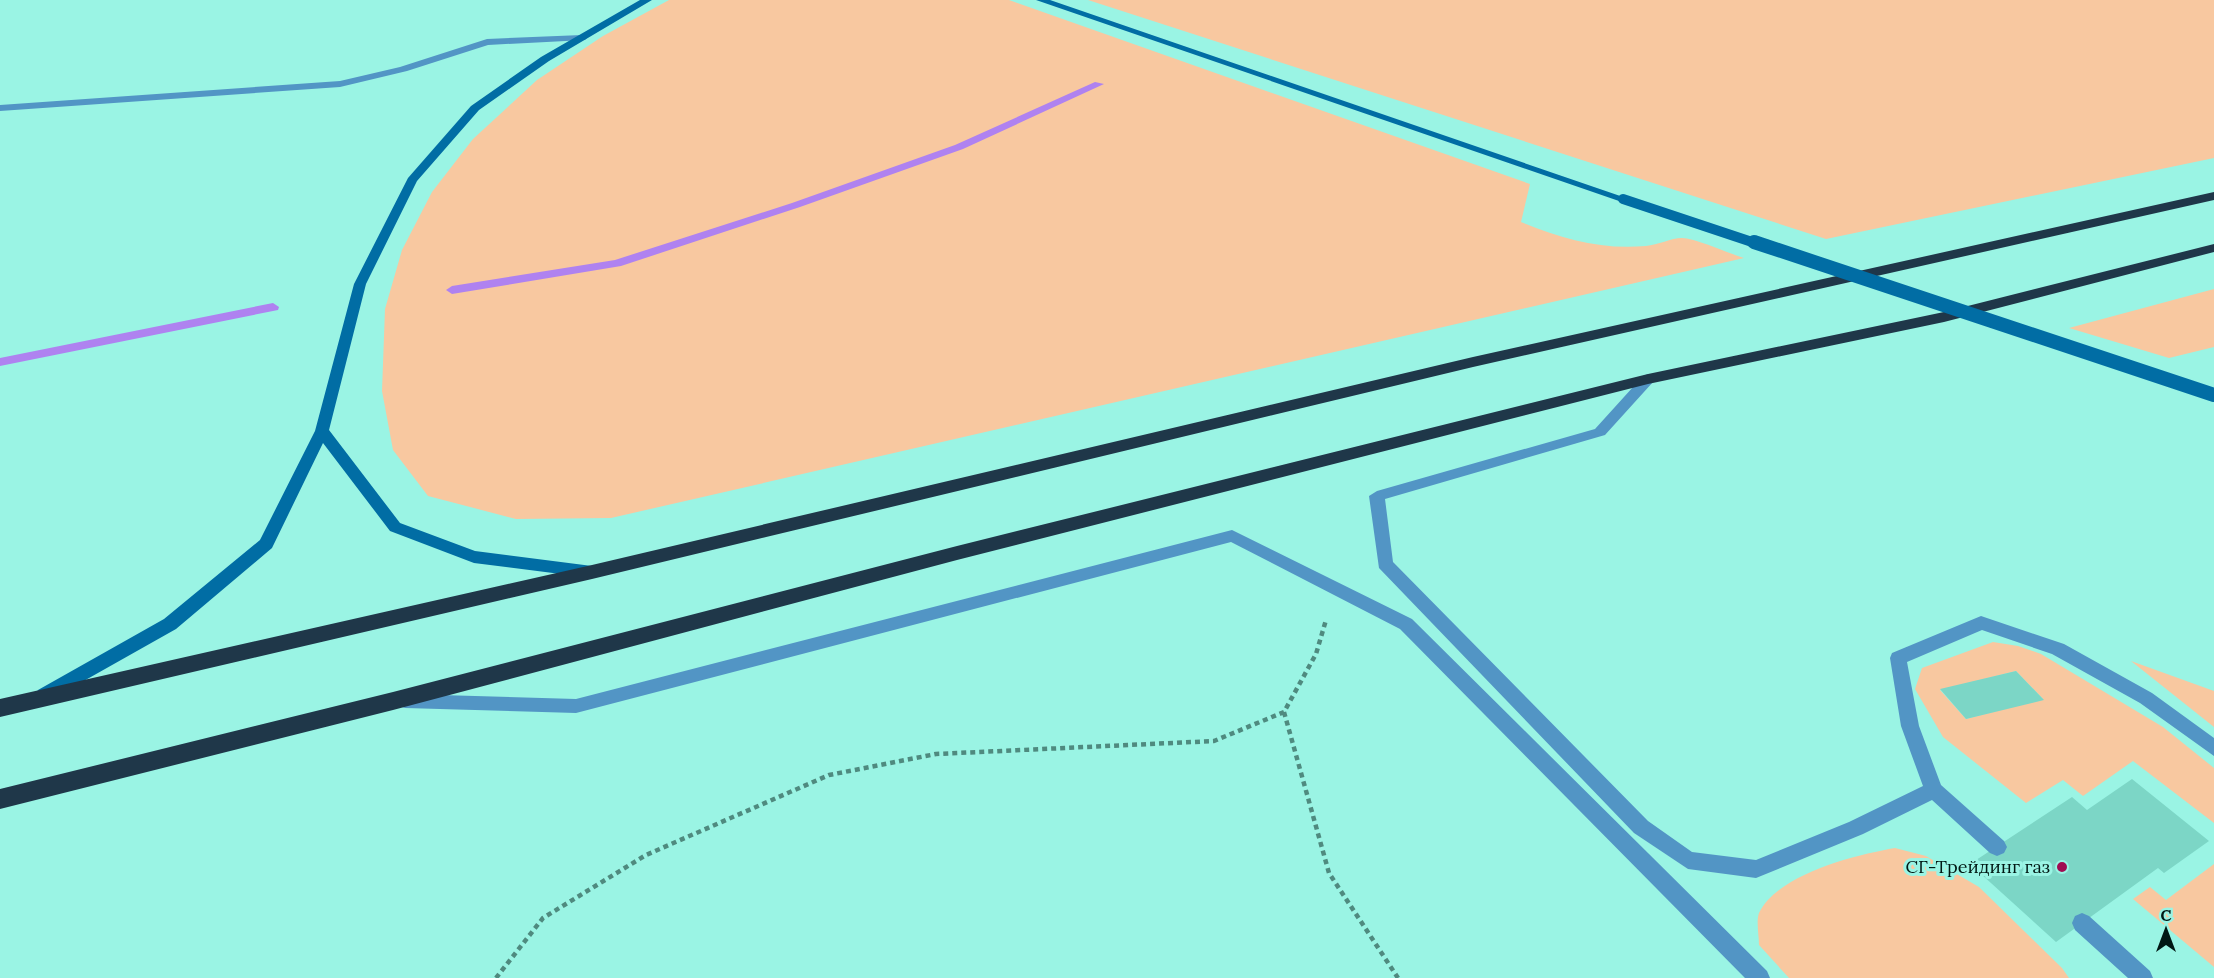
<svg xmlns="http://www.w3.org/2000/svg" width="2214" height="978" font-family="Lora,serif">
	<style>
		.green { fill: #f8c8a0; fill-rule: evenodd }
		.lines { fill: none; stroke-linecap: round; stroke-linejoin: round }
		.stream { fill: #af82f0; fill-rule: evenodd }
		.building { fill: #7cd6c6 }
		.path { stroke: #4f8a7f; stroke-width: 4.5; stroke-dasharray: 5 4; stroke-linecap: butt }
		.lane { fill: #5295c5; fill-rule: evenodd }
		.secondary { fill: #016da4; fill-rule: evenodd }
		.highway { fill: #1f3749; fill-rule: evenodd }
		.secondary-bridge-far1 { stroke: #016da4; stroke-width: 10 }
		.secondary-bridge { stroke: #016da4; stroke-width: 14 }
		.poi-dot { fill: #a00c52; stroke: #9af4e4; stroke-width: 2 }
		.labels { text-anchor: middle; stroke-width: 6; stroke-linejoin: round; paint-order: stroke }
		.near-poi-label { font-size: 18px; fill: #001814; stroke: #9af4e4; text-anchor: end }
	</style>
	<rect width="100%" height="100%" fill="#9af4e4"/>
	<path class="green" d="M669 0H1009L1530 184 1521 222C1562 239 1601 250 1646 246 1658 245 1671 238 1682 238 1695 238 1730 254 1744 258L611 518 516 519 428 496 393 450 382 391 385 309 402 250 432 192 473 139 537 80 603 36Z
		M1088 0H2214V158L1826 239Z
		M2214 289V347L2169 358 2069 328Z
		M1993 642 2018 646 2041 654 2163 727 2214 768V823L2133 761 2083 796 2063 780 2026 803 1943 737 1915 689 1922 668ZM2016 671 2043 699 1966 719 1940 690Z
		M2131 661 2214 691V727Z
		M1895 848 1926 856 1979 887 2062 968 2069 978H1789L1759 945C1759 936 1756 921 1759 913 1778 874 1855 855 1895 848Z
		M2214 864V967L2133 899 2150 887 2166 900Z"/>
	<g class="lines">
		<path class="stream" d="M1095 82 1104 84 963 149 800 207 621 266 452 294 446 290 452 286 615 260 792 203 955 145Z
			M273 303 279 307 278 310 0 366V358Z"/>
	</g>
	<path class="building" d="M2016 671 2044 700 1966 719 1940 689Z
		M2132 779 2209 841 2164 873 2158 868 2056 942 1970 864 2072 797 2087 810Z"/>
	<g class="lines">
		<path class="path" d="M1284 712 1329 873 1398 978
			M496 978 543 918 646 855 829 775 936 754 1214 741 1284 712 1316 654 1326 620"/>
		<path class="lane" d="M582 35 587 38 585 40 488 45 407 71 340 87 0 111V105L340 81 400 67 487 39Z
			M1648 374 1653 376 1655 379 1653 382 1605 435 1385 499 1393 562 1648 821 1692 852 1756 860 1849 822 1923 786 1901 726 1890 658 1892 653 1981 616 2064 644 2152 693 2214 738V756L2140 703 2052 654 1982 630 1907 662 1919 726 1941 785 2004 841 2007 847 2004 853 1997 856 1990 853 1932 800 1863 834 1756 878 1688 869 1634 833 1379 568 1369 496 1377 491 1595 429 1643 376Z
			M1232 530 1412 619 1767 971 1770 978H1745L1400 629 1231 542 576 713 405 708 399 706 396 701 399 696 405 694 576 699Z
			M2082 913 2089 916 2150 971 2153 978H2128L2075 930 2072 923 2075 916Z"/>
		<path class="secondary" d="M640 0H652L549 61 479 110 417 181 366 284 329 430 400 523 475 551 592 566 598 568 600 572 598 576 592 578 474 563 390 531 323 443 272 548 176 629 50 700 44 702 38 700 35 695 38 690 164 619 260 540 315 431 354 284 408 178 471 106 541 57Z
			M1036 0H1050L1629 199 1627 201H1619Z"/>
		<path class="highway" d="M2214 192V200L1473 367 592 579 0 717V699L592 565 1473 357Z
			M2214 244V252L1944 322 1648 384 957 560 393 710 0 809V789L393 692 957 546 1648 374 1944 312Z"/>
		<path class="secondary-bridge-far1" d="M1623 199 1758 244"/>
		<path class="secondary-bridge" d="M1754 242 2214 395"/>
	</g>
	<circle class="poi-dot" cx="2062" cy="867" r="6"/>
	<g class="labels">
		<g class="near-poi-label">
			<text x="2050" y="873">СГ-Трейдинг газ</text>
		</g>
	</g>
	<g transform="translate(2166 930)" stroke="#9af4e4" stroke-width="4.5" paint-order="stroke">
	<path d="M0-4.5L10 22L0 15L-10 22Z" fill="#001814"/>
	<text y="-9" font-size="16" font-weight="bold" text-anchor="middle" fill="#001814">С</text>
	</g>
</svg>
